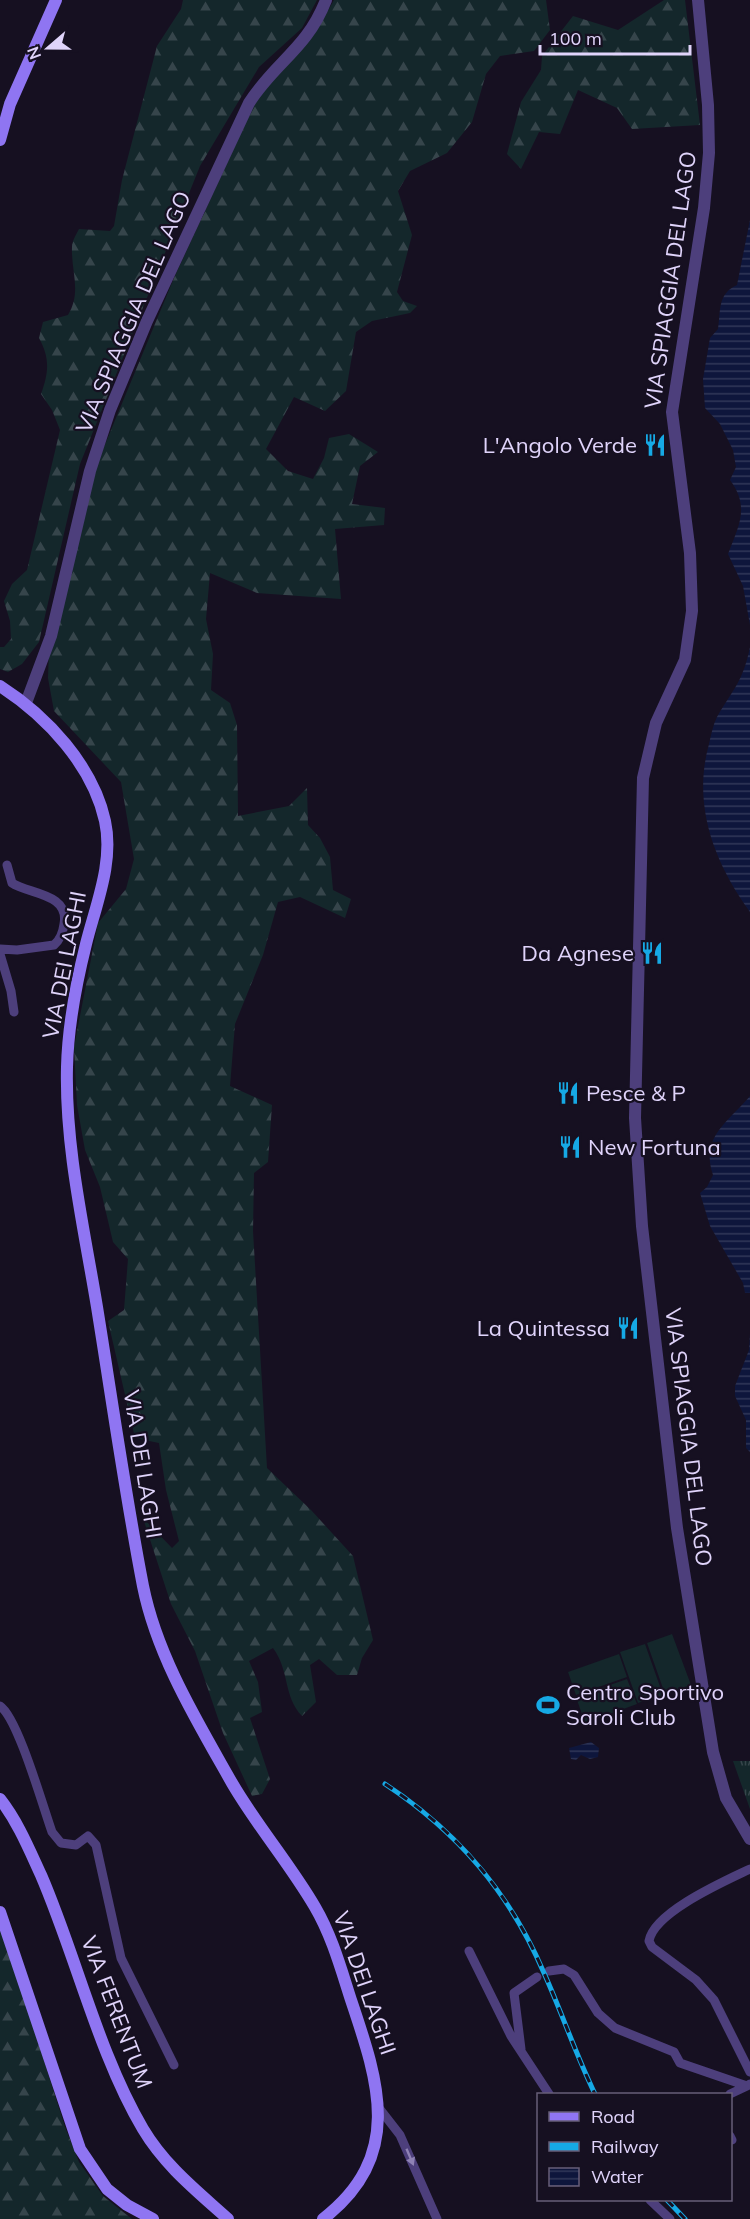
<svg xmlns="http://www.w3.org/2000/svg" width="750" height="2219" font-family="Mulish,sans-serif">
	<style>
		.grass { fill: #14272b }
		.forest { fill: url(#forest-firs) }
		.park { fill: url(#park-tufts) }
		.water { fill: url(#water-rules) }
		.lines { fill: none; stroke-linecap: round; stroke-linejoin: round }
		.minor { stroke: #4d3f7c; stroke-width: 9 }
		.tertiary { stroke: #4d3f7c; stroke-width: 12 }
		.secondary { stroke: #8f75f2; stroke-width: 12 }
		.rail-casing { stroke: #16a9e5; stroke-width: 5 }
		.rail { stroke: #161021; stroke-width: 3; stroke-dasharray: 9; stroke-linecap: butt }
		.oneway { fill: #8f82b5 }
		.labels { text-anchor: middle; stroke-width: 4.5; stroke-linejoin: round; paint-order: stroke }
		.street-label { font-size: 22px; fill: #e0d4fb; stroke: #161021 }
		.poi-label { font-size: 22px; fill: #e0d4fb; stroke: #161021; text-anchor: end }
	</style>
	<defs>
		<pattern id="forest-firs" width="22" height="20" patternUnits="userSpaceOnUse" patternTransform="scale(1.5)"><rect width="22" height="20" fill="#14272b"/><path d="M5 1l3.5 6h-7zM16 11l3.5 6h-7z" fill="#36454b"/></pattern>
		<pattern id="park-tufts" width="24" height="20" patternUnits="userSpaceOnUse" patternTransform="scale(1.5)"><rect width="24" height="20" fill="#14272b"/><path d="M3 7l-1-3M5 7V3M7 7l1-3M15 17l-1-3M17 17v-4M19 17l1-3" fill="none" stroke="#36454b"/></pattern>
		<pattern id="water-rules" width="6" height="5" patternUnits="userSpaceOnUse" patternTransform="scale(1.5)"><rect width="6" height="5" fill="#0e163c"/><path d="M0 2.5h6" fill="none" stroke="#313759"/></pattern>
	</defs>
	<rect width="100%" height="100%" fill="#161021"/>
	<path class="grass" d="M672 1634 691 1685 665 1694 647 1643Z
		M645 1644 663 1695 638 1703 620 1652Z
		M619 1654 627 1677 576 1695 568 1672Z
		M627 1679 637 1704 585 1723 576 1697Z"/>
	<path class="forest" d="M183 0H317L302 28 259 67 200 166 80 464 39 642 22 664 8 672 0 669V647H4L11 639 10 621 4 601 12 584 27 570 60 430 52 410 41 394C49 372 50 358 39 338L43 322 68 315C82 292 71 272 72 247 72 241 76 235 79 229L110 231 114 226 122 180 157 46 181 9Z
		M334 0H546L550 30 534 51 500 56 486 74 472 122 447 153 410 171 398 191 412 235 397 292 403 301 417 306 410 313 372 321 356 332 346 391 325 411 294 397 266 449 288 471 313 479 324 458 329 438 349 434 378 452 360 466 352 504 385 508 384 525 335 529 341 599 257 593 210 573 206 619 213 654 211 690 230 703 237 725 238 816 289 806 307 788 308 825 320 838 330 857 333 890 351 899 345 918 300 897 278 902 263 955 235 1024 230 1086 272 1105 268 1162 254 1173 253 1231 267 1468 311 1510 353 1556 373 1640 362 1658 357 1675H337L319 1659 310 1665 316 1702 302 1716C283 1696 290 1671 273 1648L249 1661 258 1682 262 1712 250 1718 270 1779 262 1794 252 1796 223 1733 195 1651 171 1604 143 1518 172 1548 179 1541 166 1490 159 1443 135 1438 108 1321 124 1310 128 1259 113 1242 100 1187 85 1150 77 1105 74 1047 98 923 126 889 134 859 121 782 54 711 48 678 49 650 94 471 174 278 253 107 275 76 314 35Z
		M664 0H685L700 125 632 129 617 108 578 90 560 134 539 132 521 169 507 154 521 102 541 70 542 56 573 16 618 30Z
		M0 1922 65 2127 79 2162 103 2196 132 2219H0Z"/>
	<path class="park" d="M733 1761H750V1809Z"/>
	<path class="water" d="M750 220V625L743 586 728 554C739 525 750 507 730 480L736 467 733 450 720 424 705 408 703 379 710 338 718 329C721 311 717 294 737 285Z
		M750 647V912C714 862 692 805 709 744 711 735 713 725 717 717 733 689 743 682 750 647Z
		M750 1096V1293H745L743 1283 710 1226 700 1193 707 1187 713 1175C700 1137 728 1122 750 1096Z
		M750 1334V1452L746 1448V1420L735 1396V1386L749 1350Z
		M591 1742 599 1748 598 1757 590 1759 581 1755 576 1760 571 1759 569 1748Z"/>
	<g class="lines">
		<path class="minor" d="M0 949 17 950 54 945C60 940 63 932 64 924 70 893 28 894 12 883L7 865
			M0 954 11 991 14 1012
			M0 1706C18 1718 43 1807 52 1832L61 1843 76 1845 88 1836 96 1845 121 1958 174 2065
			M750 1869C725 1881 654 1912 649 1941L652 1947 696 1980 714 2000 750 2072
			M469 1951 511 2036 549 2094
			M549 1971 564 1969 574 1975 598 2013 615 2028 674 2052 680 2063 747 2086 750 2084
			M521 2049 514 1993 537 1977
			M730 2094 747 2086
			M379 2108 400 2135 437 2219
			M730 2136 732 2140
			M650 2200 670 2219"/>
		<path class="tertiary" d="M698 0 708 105 709 153 704 208 672 412 690 553 692 611 685 660 656 723 643 778 635 1118 642 1226 677 1528 713 1752 726 1798 750 1839
			M26 703 51 636 90 471 110 410 147 321 249 103C275 62 307 49 326 0"/>
		<path class="secondary" d="M0 140 10 104 56 0
			M0 686C47 716 93 766 105 821 114 862 96 904 86 944 76 984 68 1025 67 1067 65 1147 84 1228 97 1307 112 1400 125 1493 143 1586 157 1656 197 1721 232 1783 257 1826 290 1864 315 1907 332 1936 341 1969 351 2000 379 2083 404 2156 323 2219
			M0 1799C18 1822 29 1849 41 1875 76 1956 99 2055 143 2129 165 2166 197 2191 228 2219
			M0 1912 80 2149 107 2189 127 2205 153 2219"/>
		<g class="rail-casing">
			<path id="rail" d="M385 1784C458 1832 510 1893 544 1973 562 2013 576 2055 595 2094
				M667 2200 685 2219"/>
		</g>
		<use href="#rail" class="rail"/>
	</g>
	<defs><path id="oneway-solid" d="M-6-.8H1V-3.2L6.5 0L1 3.2V.8H-6Z" transform="scale(1.5)"/></defs>
	<use class="oneway" href="#oneway-solid" transform="translate(410 2157) rotate(67)"/>
	<defs>
		<g id="restaurant-bare" transform="scale(1.8)"><path d="M-5-6h1v4h1v-4h1v4h1v-4h1v5L-1.5 .5V6h-2V.5L-5-1ZM5-6V6H3V1.5H1.5Q1.5-4 5-6Z" fill="#16a9e5" stroke="#161021" stroke-width="2.5" paint-order="stroke"/></g>
		<g id="stadium-bare" transform="scale(1.8)"><path d="M0-5a6.5 5 0 1 0 0 10a6.5 5 0 1 0 0-10ZM-3.5-1.8h7v3.6h-7Z" fill="#16a9e5" stroke="#161021" stroke-width="2.5" paint-order="stroke"/></g>
	</defs>
	<g fill-rule="evenodd">
		<use href="#restaurant-bare" x="655" y="445"/>
		<use href="#restaurant-bare" x="652" y="953"/>
		<use href="#restaurant-bare" x="568" y="1093"/>
		<use href="#restaurant-bare" x="570" y="1147"/>
		<use href="#restaurant-bare" x="628" y="1328"/>
		<use href="#stadium-bare" x="548" y="1705"/>
	</g>
	<g class="labels">
		<g class="street-label">
			<text transform="translate(670 280) rotate(-82)" y="8">VIA SPIAGGIA DEL LAGO</text>
			<text transform="translate(133 312) rotate(-67)" y="8">VIA SPIAGGIA DEL LAGO</text>
			<text transform="translate(64 965) rotate(-79)" y="8">VIA DEI LAGHI</text>
			<text transform="translate(689 1437) rotate(83)" y="8">VIA SPIAGGIA DEL LAGO</text>
			<text transform="translate(143 1464) rotate(81)" y="8">VIA DEI LAGHI</text>
			<text transform="translate(365 1983) rotate(71)" y="8">VIA DEI LAGHI</text>
			<text transform="translate(117 2012) rotate(69)" y="8">VIA FERENTUM</text>
		</g>
		<g class="poi-label">
			<text x="637" y="453">L'Angolo Verde</text>
			<text x="634" y="961">Da Agnese</text>
			<text x="586" y="1101" text-anchor="start">Pesce &amp; P</text>
			<text x="588" y="1155" text-anchor="start">New Fortuna</text>
			<text x="610" y="1336">La Quintessa</text>
			<text x="566" y="1700" text-anchor="start">Centro Sportivo<tspan x="566" dy="25">Saroli Club</tspan></text>
		</g>
	</g>
	<rect x="537" y="2093" width="195" height="108" fill="#161021" stroke="#675e78" stroke-width="1.5"/>
	<rect x="549" y="2112" width="30" height="9" fill="#8f75f2" stroke="#675e78" stroke-width="1.5"/>
	<text x="591" y="2123" font-size="18" fill="#e0d4fb">Road</text>
	<rect x="549" y="2142" width="30" height="9" fill="#16a9e5" stroke="#675e78" stroke-width="1.5"/>
	<text x="591" y="2153" font-size="18" fill="#e0d4fb">Railway</text>
	<rect x="549" y="2168" width="30" height="18" fill="url(#water-rules)" stroke="#675e78" stroke-width="1.5"/>
	<text x="591" y="2183" font-size="18" fill="#e0d4fb">Water</text>
	<g transform="translate(48 48) rotate(250)" stroke="#161021" stroke-width="4.5" paint-order="stroke">
	<path d="M0-4.5L10 22L0 15L-10 22Z" fill="#e0d4fb"/>
	<text y="-9" font-size="16" font-weight="bold" text-anchor="middle" fill="#e0d4fb">N</text>
	</g>
	<path d="M540 45v9h150v-9" fill="none" stroke="#e0d4fb" stroke-width="3"/>
	<text x="549" y="45" font-size="18" fill="#e0d4fb" stroke="#161021" stroke-width="4.5" paint-order="stroke">100 m</text>
</svg>
